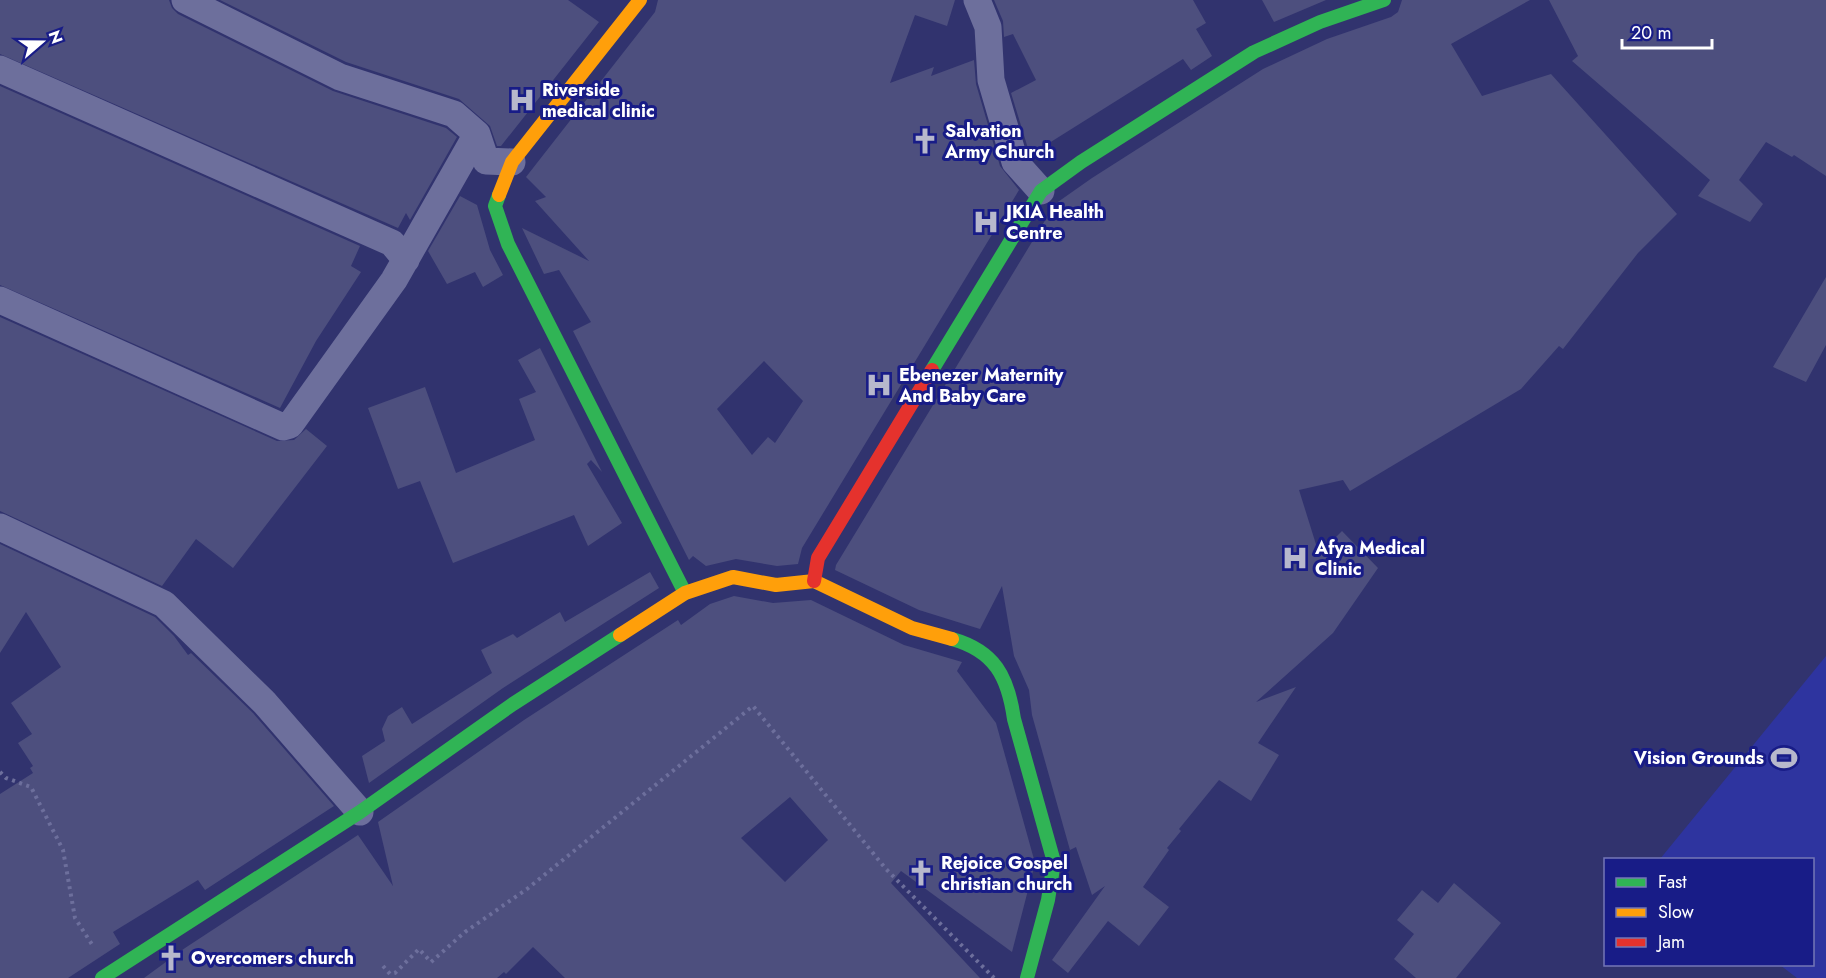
<svg xmlns="http://www.w3.org/2000/svg" width="1826" height="978" font-family="Jost,sans-serif">
	<style>
		.green { fill: #2e349f }
		.building { fill: #4d4f7e; fill-rule: evenodd }
		.lines { fill: none; stroke-linecap: round; stroke-linejoin: round }
		.path { stroke: #6d6f9c; stroke-width: 4; stroke-dasharray: 3 4.5; stroke-linecap: butt }
		.street { stroke: #6d6f9c; stroke-width: 27 }
		.fast { stroke: #30b455; stroke-width: 14 }
		.slow { stroke: #ff9f0a; stroke-width: 14 }
		.jam { stroke: #e5322d; stroke-width: 14 }
		.labels { text-anchor: middle; stroke-width: 6; stroke-linejoin: round; paint-order: stroke }
		.poi-label { font-size: 18px; font-weight: bold; fill: #fff; stroke: #181c87; text-anchor: start }
	</style>
	<rect width="100%" height="100%" fill="#31336e"/>
	<path class="green" d="M1826 656V978H1797L1780 965 1812 964V860L1660 859Z"/>
	<path class="building" d="M0 0H169L172 8 178 14 333 91 446 128 457 137 410 220 406 213 398 228 0 54Z
		M220 0H568L599 22 501 146H497L490 126 459 99 346 62Z
		M658 0H955L947 26 915 15 890 83 934 67 931 76 974 60 976 84 1000 166 1019 190 802 548 798 564 777 566 736 559 706 566 693 556 689 560 573 331 591 322 559 270 544 274 522 228 589 261 535 201 546 197 526 177 655 12ZM764 361 803 401 775 443 768 437 752 455 717 409Z
		M994 0H1193L1206 23 1196 29 1212 56 1191 70 1183 59 1030 155 1011 93 1036 80 1013 34 1004 37 1003 21Z
		M1262 0H1326L1274 22Z
		M1402 0H1530L1451 44 1482 96 1551 74 1677 214 1638 253 1563 349 1559 346 1521 389 1350 491 1343 480 1299 490 1319 554 1342 531 1378 568 1333 633 1256 702 1296 687 1258 743 1279 755 1251 801 1219 780 1179 829 1181 831 1167 848 1169 850 1143 887 1169 907 1139 946 1108 921 1068 973 1052 960 1105 886 1092 895 1076 847 1070 850 1032 715 1029 690 1014 656 1002 586 980 629 919 610 835 570 836 565 1055 204 1092 178 1263 69 1327 39 1391 17 1398 12Z
		M1549 0H1826V176L1794 155 1792 157 1766 142 1739 180 1763 204 1750 222 1698 196 1710 180 1572 61 1578 56Z
		M0 86 360 246 351 266 361 272 316 341 280 408 0 285Z
		M460 196 477 205 490 250 503 275 483 287 475 272 447 284 428 251Z
		M1826 277V345L1806 382 1773 367Z
		M0 317 277 441 294 440 306 429 327 446 233 568 196 539 162 586 0 511Z
		M540 348 602 472 591 460 587 464 622 523 588 546 574 515 453 563 420 481 398 489 368 408 425 387 456 473 535 440 519 399 536 392 518 360Z
		M0 544 155 617 174 636 188 655 191 653 253 713 334 806 205 890 198 880 113 932 120 944 68 978H0V794L33 773 30 768 33 766 18 743 32 734 11 703 61 667 26 612 0 653Z
		M650 572 659 588 503 688 369 783 362 756 385 741 382 729 388 716 402 707 412 724 492 673 481 650 513 634 517 638 560 612 565 622Z
		M734 596 773 603 811 600 904 645 962 662 957 671 996 723 1035 863 1012 952 901 871 891 883 980 978H565L533 947 506 974 504 972 497 978H144L185 948 358 835 393 886 378 822 524 720 678 620 681 625 710 604ZM790 797 828 840 785 882 741 838Z
		M1454 883 1501 923 1456 978H1416L1394 959 1414 934 1397 920 1422 890 1438 903Z"/>
	<g class="lines">
		<path class="path" d="M0 772 6 778 31 787 63 850 75 918 93 946
			M383 966 390 974 395 973 419 949 431 962 465 932 527 889 753 706 886 869 994 978"/>
		<path class="street" d="M185 0 340 77 454 114 477 134 486 161 512 162
			M977 0 988 27 991 80 1015 162 1041 191
			M0 69 392 243 406 260
			M0 300 283 427 290 425 394 280 477 134
			M0 527 164 604 264 702 360 812"/>
		<path class="fast" d="M499 195 495 206 508 244 685 593
			M932 370 1041 191 1081 162 1254 52 1320 22 1384 0
			M952 639C995 651 1008 677 1014 719L1054 862 1048 900 1027 978
			M102 978 360 812 513 704 620 635"/>
		<path class="slow" d="M499 195 512 162 640 0
			M620 635 685 593 733 577 776 585 814 581 912 628 952 639"/>
		<path class="jam" d="M814 581 818 558 932 370"/>
	</g>
	<defs>
		<g id="hospital-bare" transform="scale(2.07)"><path d="M-5-5h3v3.5h4V-5h3V5h-3V1.5h-4V5h-3Z" fill="#b7b8cc" stroke="#181c87" stroke-width="2.5" paint-order="stroke"/></g>
		<g id="church-bare" transform="scale(2.07)"><path d="M-1.2-6h2.4v3.5h3.3v2.4h-3.3V6h-2.4V-.1h-3.3v-2.4h3.3Z" fill="#b7b8cc" stroke="#181c87" stroke-width="2.5" paint-order="stroke"/></g>
		<g id="stadium-bare" transform="scale(2.07)"><path d="M0-5a6.5 5 0 1 0 0 10a6.5 5 0 1 0 0-10ZM-3.5-1.8h7v3.6h-7Z" fill="#b7b8cc" stroke="#181c87" stroke-width="2.5" paint-order="stroke"/></g>
	</defs>
	<g fill-rule="evenodd">
		<use href="#hospital-bare" x="522" y="100"/>
		<use href="#church-bare" x="925" y="141"/>
		<use href="#hospital-bare" x="986" y="222"/>
		<use href="#hospital-bare" x="879" y="385"/>
		<use href="#hospital-bare" x="1295" y="558"/>
		<use href="#stadium-bare" x="1784" y="758"/>
		<use href="#church-bare" x="921" y="873"/>
		<use href="#church-bare" x="171" y="958"/>
	</g>
	<g class="labels">
		<g class="poi-label">
			<text x="542" y="96">Riverside<tspan x="542" dy="21">medical clinic</tspan></text>
			<text x="945" y="137">Salvation<tspan x="945" dy="21">Army Church</tspan></text>
			<text x="1006" y="218">JKIA Health<tspan x="1006" dy="21">Centre</tspan></text>
			<text x="899" y="381">Ebenezer Maternity<tspan x="899" dy="21">And Baby Care</tspan></text>
			<text x="1315" y="554">Afya Medical<tspan x="1315" dy="21">Clinic</tspan></text>
			<text x="1764" y="764" text-anchor="end">Vision Grounds</text>
			<text x="941" y="869">Rejoice Gospel<tspan x="941" dy="21">christian church</tspan></text>
			<text x="191" y="964">Overcomers church</text>
		</g>
	</g>
	<rect x="1604" y="858" width="210" height="108" fill="#181c87" stroke="#7477b7" stroke-width="1.5"/>
	<rect x="1616" y="878" width="30" height="9" fill="#30b455" stroke="#7477b7" stroke-width="1.5"/>
	<text x="1658" y="888" font-size="18" fill="#ffffff">Fast</text>
	<rect x="1616" y="908" width="30" height="9" fill="#ff9f0a" stroke="#7477b7" stroke-width="1.5"/>
	<text x="1658" y="918" font-size="18" fill="#ffffff">Slow</text>
	<rect x="1616" y="938" width="30" height="9" fill="#e5322d" stroke="#7477b7" stroke-width="1.5"/>
	<text x="1658" y="948" font-size="18" fill="#ffffff">Jam</text>
	<g transform="translate(42 42) rotate(70)" stroke="#181c87" stroke-width="4.5" paint-order="stroke">
	<path d="M0-4.5L10 22L0 15L-10 22Z" fill="#ffffff"/>
	<text y="-9" font-size="16" font-weight="bold" text-anchor="middle" fill="#ffffff">N</text>
	</g>
	<path d="M1622 39v9h90v-9" fill="none" stroke="#ffffff" stroke-width="3"/>
	<text x="1631" y="39" font-size="18" fill="#ffffff" stroke="#181c87" stroke-width="4.5" paint-order="stroke">20 m</text>
</svg>
